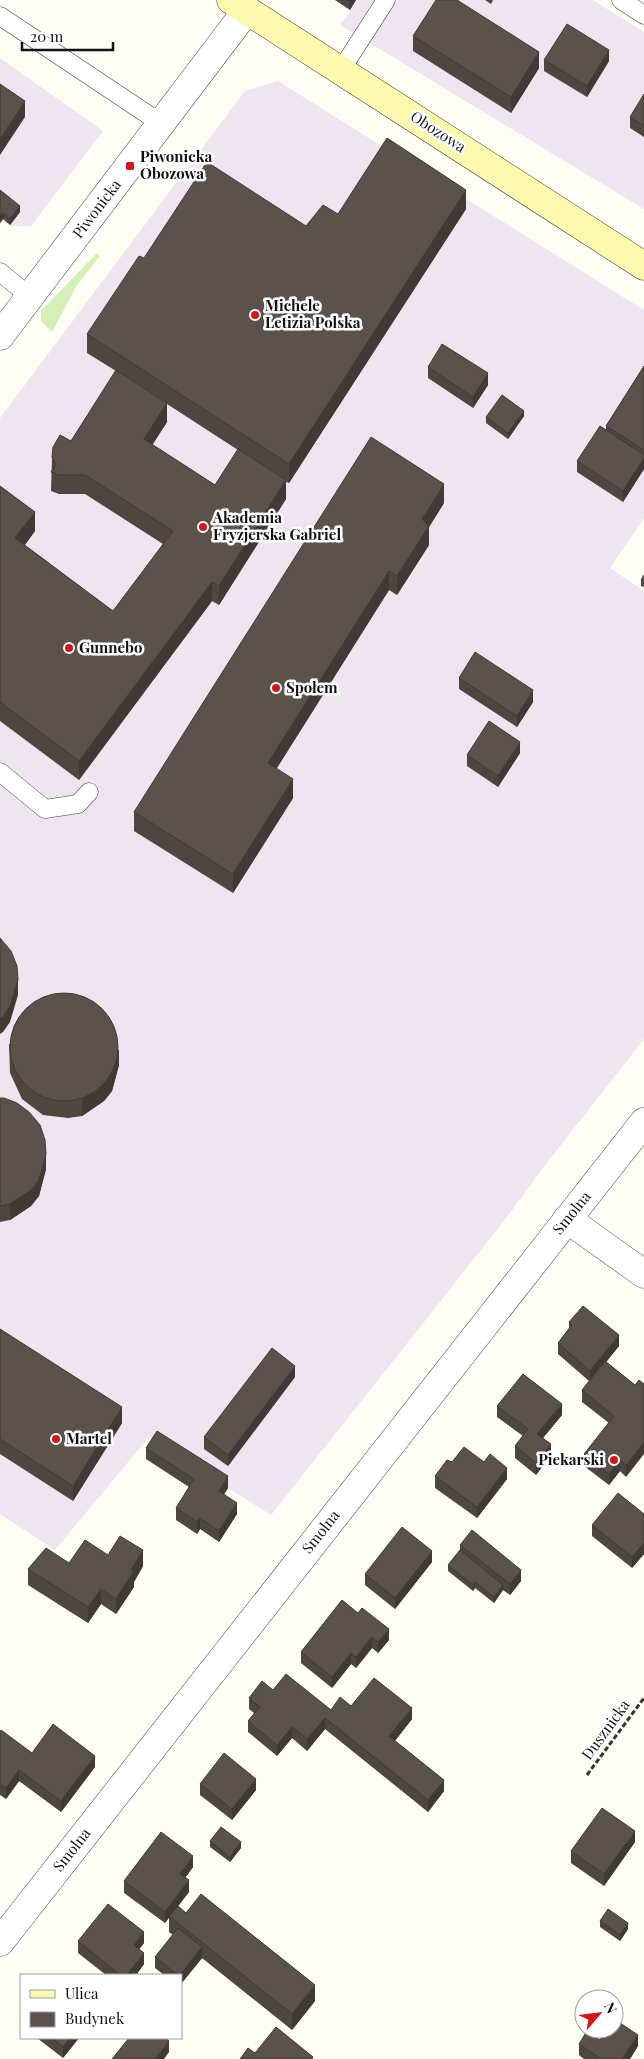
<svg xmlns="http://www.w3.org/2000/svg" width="644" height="2059" font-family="'Playfair Display',serif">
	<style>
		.industrial { fill: #efe5f0 }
		.green { fill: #d4efb8 }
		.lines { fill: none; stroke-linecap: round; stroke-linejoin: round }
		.lane-casing { stroke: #444; stroke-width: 19 }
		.street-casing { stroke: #444; stroke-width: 29 }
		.secondary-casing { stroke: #333; stroke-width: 29 }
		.path { stroke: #333; stroke-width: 3; stroke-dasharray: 5 2.5; stroke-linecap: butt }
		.lane { stroke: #fff; stroke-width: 18 }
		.street { stroke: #fff; stroke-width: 28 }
		.secondary { stroke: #fff8af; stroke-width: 28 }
		.wall { fill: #4e4740; fill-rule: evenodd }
		.shaded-wall { fill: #403934 }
		.building { fill: #5b524b; stroke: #403934 }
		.poi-dot { fill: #d3161c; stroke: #fff; stroke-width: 2 }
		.labels { text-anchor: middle; stroke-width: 5; stroke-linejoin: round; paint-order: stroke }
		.street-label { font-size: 15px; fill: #111; stroke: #fff }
		.poi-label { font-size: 15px; font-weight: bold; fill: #111; stroke: #fff; text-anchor: start }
	</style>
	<rect width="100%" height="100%" fill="#fffdf4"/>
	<path class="industrial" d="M358 0H593L644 32V209L340 25Z
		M0 58 103 131 31 226H12L3 219 0 223Z
		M278 81 644 310V518L610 568 644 591V1039L546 1164 504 1221 271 1515 149 1437 55 1550 0 1514V418L245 91Z"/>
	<path class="green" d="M97 253 100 256 77 285 52 332 41 321V311Z"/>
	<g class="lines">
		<g class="lane-casing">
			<path id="lane" d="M621 0 644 15
				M0 16 162 124
				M341 70 386 0
				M0 272 30 297
				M0 772 45 809 78 804 89 792"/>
		</g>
		<g class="street-casing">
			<path id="street" d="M0 336 247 10
				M567 1219 644 1274
				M0 1942 644 1122"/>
		</g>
		<g class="secondary-casing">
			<path id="secondary" d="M231 0 644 266"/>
		</g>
		<path class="path" d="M587 1775 644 1698"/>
		<use href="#lane" class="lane"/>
		<use href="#street" class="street"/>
		<use href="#secondary" class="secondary"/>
	</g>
	<path class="wall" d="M335 0H356L350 10Z
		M485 0H493L491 4Z
		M413 36 539 68 511 113 413 51Z
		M544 60 609 61 587 97 544 71Z
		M644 94V137L630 128V117Z
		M0 190 20 212 10 225 3 219 0 223Z
		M466 209 289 483 286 482V499L219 605 212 601 79 780 0 721V486L35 531 25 545 113 611 163 544 85 494H59L51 491 52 457 71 441 116 371 87 353V334L144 258 306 226 338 214ZM167 404 238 450 215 485 152 445 167 422Z
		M644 366V469L623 502 577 472V461L606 430V426Z
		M428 367 488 385 473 408 428 378Z
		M524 416 508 439 486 423V417Z
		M444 503 429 527V545L397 595 389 590 277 768 293 798 233 893 134 831V812Z
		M644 575V587L641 586V580Z
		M459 678 533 702 517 727 459 689Z
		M520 753 498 787 467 766V755Z
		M9 1044 119 1065 112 1091 104 1101 82 1116 68 1118 43 1115 22 1099 10 1073Z
		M0 1098 46 1169 39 1196 31 1206 10 1220 0 1222Z
		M569 1322 619 1346 606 1362 635 1385 626 1477 620 1471 609 1485 584 1466V1454L609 1423 582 1402V1390L589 1381 558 1354V1343L569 1328Z
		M0 1329 122 1423 73 1501 0 1454Z
		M295 1377 228 1466 204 1449V1437Z
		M497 1406 562 1415 543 1438 551 1455 536 1475 515 1458V1446L523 1436 497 1417Z
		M146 1448 228 1488 224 1494 237 1514 219 1542 200 1529 197 1534 176 1520V1508L189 1487 146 1459Z
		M452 1462H484L507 1479 477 1518 435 1488V1476Z
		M644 1514V1554L632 1568 592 1536V1525Z
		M460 1545 521 1581 510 1595 503 1590 494 1603 475 1588 473 1591 448 1571V1565L460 1550Z
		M108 1555 143 1566 134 1582V1587L116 1614 101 1604 88 1623 28 1585V1569L69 1563Z
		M432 1562 395 1609 365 1585V1574Z
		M342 1600 389 1640 378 1653 372 1648 356 1668 351 1664 332 1688 301 1663V1652Z
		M273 1690 331 1710 351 1706 412 1719 395 1741 444 1791 428 1812 325 1729 307 1751 292 1738 277 1756 248 1732V1721L254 1713 249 1709V1698Z
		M0 1732 32 1753 95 1767 61 1812 19 1781 6 1799 0 1795Z
		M200 1784 256 1790 232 1820 200 1795Z
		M210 1841 241 1848 230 1862 210 1847Z
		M635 1842 604 1886 571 1863V1851Z
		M193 1867 185 1878 189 1892 178 1906 186 1913 315 2001 292 2030 202 1958 181 1984V1975H164L155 1968V1957L173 1935 169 1932V1917L165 1923 124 1893V1881Z
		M600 1921 628 1929 620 1941 600 1927Z
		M78 1941 144 1943 139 1949 144 1964 137 1974 139 1975H106L78 1953Z
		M37 2038H79L63 2058Z
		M600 2040 638 2046 630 2059H584L579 2055V2044Z"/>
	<path class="shaded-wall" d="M350 0H356L350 10Z
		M609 50V61L587 97V86Z
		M539 52V68L511 113V97Z
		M25 101V117L0 155V139Z
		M466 190V209L289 483V464Z
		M20 206V212L10 225V219Z
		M3 213V219L0 223V217Z
		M488 373V385L473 408V397Z
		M167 403V422L144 458V439Z
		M524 411V416L508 439V433Z
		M644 458V469L623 502V491Z
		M286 480V499L219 605V586Z
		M444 484V503L429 527V545L397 595V576L422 519Z
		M35 512V531L15 557V538Z
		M389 571V590L268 782V763Z
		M212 582V601L79 780V761Z
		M533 690V702L517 727V716Z
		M520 742V753L498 787V776Z
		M293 779V798L233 893V874Z
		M18 980V995L10 1022 3 1032 0 1034V1018Z
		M119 1049V1065L112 1091 104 1101 82 1116V1100Z
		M46 1154V1169L39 1196 31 1206 10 1220V1204Z
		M619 1335V1346L590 1382V1371Z
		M295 1366V1377L228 1466V1455Z
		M562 1404V1415L537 1445V1434Z
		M122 1407V1423L73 1501V1486Z
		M644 1442V1454L626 1477V1465Z
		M551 1444V1455L536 1475V1463Z
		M620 1460V1471L609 1485V1474Z
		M507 1468V1479L477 1518V1507Z
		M228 1476V1488L219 1502V1491Z
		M237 1503V1514L219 1542V1531Z
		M200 1518V1529L197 1534V1522Z
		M644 1543V1554L632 1568V1557Z
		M143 1550V1566L134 1582V1587L116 1614V1599L131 1570Z
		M432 1551V1562L395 1609V1598Z
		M521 1570V1581L510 1595V1584Z
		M475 1582V1588L473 1591V1585Z
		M503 1585V1590L494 1603V1597Z
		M101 1589V1604L88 1623V1607Z
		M389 1629V1640L378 1653V1642Z
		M372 1637V1648L356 1668V1657Z
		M351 1653V1664L332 1688V1677Z
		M412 1708V1719L389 1748V1736Z
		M325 1718V1729L307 1751V1739Z
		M292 1727V1738L277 1756V1745Z
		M95 1756V1767L61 1812V1801Z
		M19 1770V1781L6 1799V1788Z
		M256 1779V1790L232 1820V1809Z
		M444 1780V1791L428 1812V1800Z
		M635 1831V1842L604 1886V1874Z
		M241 1842V1848L230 1862V1857Z
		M193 1856V1867L180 1885V1874Z
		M189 1880V1892L165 1923V1912Z
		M628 1923V1929L620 1941V1935Z
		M144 1932V1943L134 1956V1945Z
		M202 1947V1958L181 1984V1975H180Z
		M144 1953V1964L136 1975H127Z
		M315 1985V2001L292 2030V2014Z
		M638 2035V2046L630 2059H622Z
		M70 2038H79L63 2058V2047Z
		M169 2041V2052L164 2059H155Z"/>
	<path class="building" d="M436 0H457L539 52 511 97 413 36Z
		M567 24 609 50 587 86 544 60Z
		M0 84 25 101 0 139Z
		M644 94V126L630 117Z
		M387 138 466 190 289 464 87 334 139 256 144 258 207 162 306 226 323 205 338 214Z
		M0 190 20 206 10 219 3 213 0 217Z
		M442 344 488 373 473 397 428 367Z
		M644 366V450L606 426Z
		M116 370 167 403 144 439 215 485 238 449 286 480 219 586 212 582 79 761 0 702V486L35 512 15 538 113 611 173 531 85 475H59L51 472 56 465 52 457 53 447 60 435 71 441Z
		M502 395 524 411 508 433 486 417Z
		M600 426 644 455V458L623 491 577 461Z
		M371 437 444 484 422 519 429 526 397 576 389 571 268 763 293 779 233 874 134 812Z
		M644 575V581L641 580Z
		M475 652 533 690 517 716 459 678Z
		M489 721 520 742 498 776 467 755Z
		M0 938 11 951 17 966 18 980 10 1006 3 1017 0 1018Z
		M10 1047a54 54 0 1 1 108 0a54 54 0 1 1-108 0Z
		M0 1098H4L17 1103 29 1112 40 1125 45 1140 46 1154 39 1180 31 1190 10 1204 0 1206Z
		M583 1306 619 1335 590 1371 558 1343 572 1325 569 1322Z
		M0 1329 122 1407 73 1486 0 1439Z
		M272 1348 295 1366 228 1455 204 1437Z
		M605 1361 635 1385 639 1380 644 1384V1442L626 1465 620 1460 609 1474 584 1454 614 1416 582 1390Z
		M523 1374 562 1404 537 1434 551 1444 536 1463 515 1446 528 1429 497 1406Z
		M157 1431 228 1476 219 1491 237 1503 219 1531 200 1518 197 1522 176 1508 194 1479 146 1448Z
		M464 1447 484 1462 490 1454 507 1468 477 1507 435 1476 447 1460 452 1462Z
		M618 1493 644 1514V1543L632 1557 592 1525Z
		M402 1527 432 1551 395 1598 365 1574Z
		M472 1530 521 1570 510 1584 460 1545Z
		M120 1536 143 1550 131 1570 134 1571 116 1599 101 1589 88 1607 28 1569 46 1548 69 1563 85 1540 108 1555Z
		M460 1550 503 1585 494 1597 475 1582 473 1585 448 1565Z
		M342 1600 358 1613 362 1608 389 1629 378 1642 372 1637 356 1657 351 1653 332 1677 301 1652Z
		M286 1674 331 1710 340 1697 351 1706 374 1678 412 1708 389 1736 444 1780 428 1800 325 1718 307 1739 292 1727 277 1745 248 1721 260 1707 249 1698 262 1681 273 1690Z
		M53 1724 95 1756 61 1801 19 1770 6 1788 0 1784V1732L1 1730 32 1753Z
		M224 1753 256 1779 232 1809 200 1784Z
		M602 1808 635 1831 604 1874 571 1851Z
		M221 1827 241 1842 230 1857 210 1841Z
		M161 1832 193 1856 180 1874 189 1880 165 1912 124 1881Z
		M201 1894 315 1985 292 2014 169 1916 178 1906 186 1913Z
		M108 1904 144 1932 134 1945 144 1953 127 1975H120L78 1941Z
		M608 1909 628 1923 620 1935 600 1921Z
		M178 1928 202 1947 180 1975H178L155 1957Z
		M134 1972 139 1975H131Z
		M614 2019 638 2035 622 2059H601L579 2044 587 2031 600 2040 607 2029H614Z
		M276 2027 313 2057 312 2059H240L248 2048 255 2053Z
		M52 2038H70L63 2047Z
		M129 2038H165L169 2041 155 2059H112Z"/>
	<g class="poi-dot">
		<rect x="125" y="161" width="10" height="10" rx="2.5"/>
		<circle cx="255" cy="315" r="5"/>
		<circle cx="203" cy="527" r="5"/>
		<circle cx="69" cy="648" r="5"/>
		<circle cx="276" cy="688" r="5"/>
		<circle cx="56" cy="1439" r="5"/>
		<circle cx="614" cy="1460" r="5"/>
	</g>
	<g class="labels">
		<g class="street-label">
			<text transform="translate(438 132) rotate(33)" y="5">Obozowa</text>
			<text transform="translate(97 209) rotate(-53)" y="5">Piwonicka</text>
			<text transform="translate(572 1213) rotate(-51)" y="5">Smolna</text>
			<text transform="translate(321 1532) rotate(-52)" y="5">Smolna</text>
			<text transform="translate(606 1730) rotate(-54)" y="5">Dusznicka</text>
			<text transform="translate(72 1850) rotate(-52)" y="5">Smolna</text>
		</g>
		<g class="poi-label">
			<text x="140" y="162">Piwonicka<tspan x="140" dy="17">Obozowa</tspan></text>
			<text x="265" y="311">Michele<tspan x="265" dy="17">Letizia Polska</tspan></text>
			<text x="213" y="523">Akademia<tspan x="213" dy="17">Fryzjerska Gabriel</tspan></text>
			<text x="79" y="653">Gunnebo</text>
			<text x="286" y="693">Społem</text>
			<text x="66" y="1444">Martel</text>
			<text x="604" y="1465" text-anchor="end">Piekarski</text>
		</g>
	</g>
	<rect x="20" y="1974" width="162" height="65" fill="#ffffff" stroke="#a0a0a0"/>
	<rect x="30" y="1990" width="25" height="8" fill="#fff8af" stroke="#a0a0a0"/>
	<text x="65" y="1999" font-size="15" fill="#111111">Ulica</text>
	<rect x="30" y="2012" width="25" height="15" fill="#5b524b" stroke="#a0a0a0"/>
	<text x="65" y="2024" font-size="15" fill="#111111">Budynek</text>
	<g transform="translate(599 2014) rotate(62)"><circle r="24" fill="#ffffff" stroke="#a0a0a0"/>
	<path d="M0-4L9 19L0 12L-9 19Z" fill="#d3161c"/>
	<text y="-8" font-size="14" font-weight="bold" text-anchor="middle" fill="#111111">N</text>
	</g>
	<path d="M22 42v8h91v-8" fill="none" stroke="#111111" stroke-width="2.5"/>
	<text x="30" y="42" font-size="15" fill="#111111" stroke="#ffffff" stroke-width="4" paint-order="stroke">20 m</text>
</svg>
